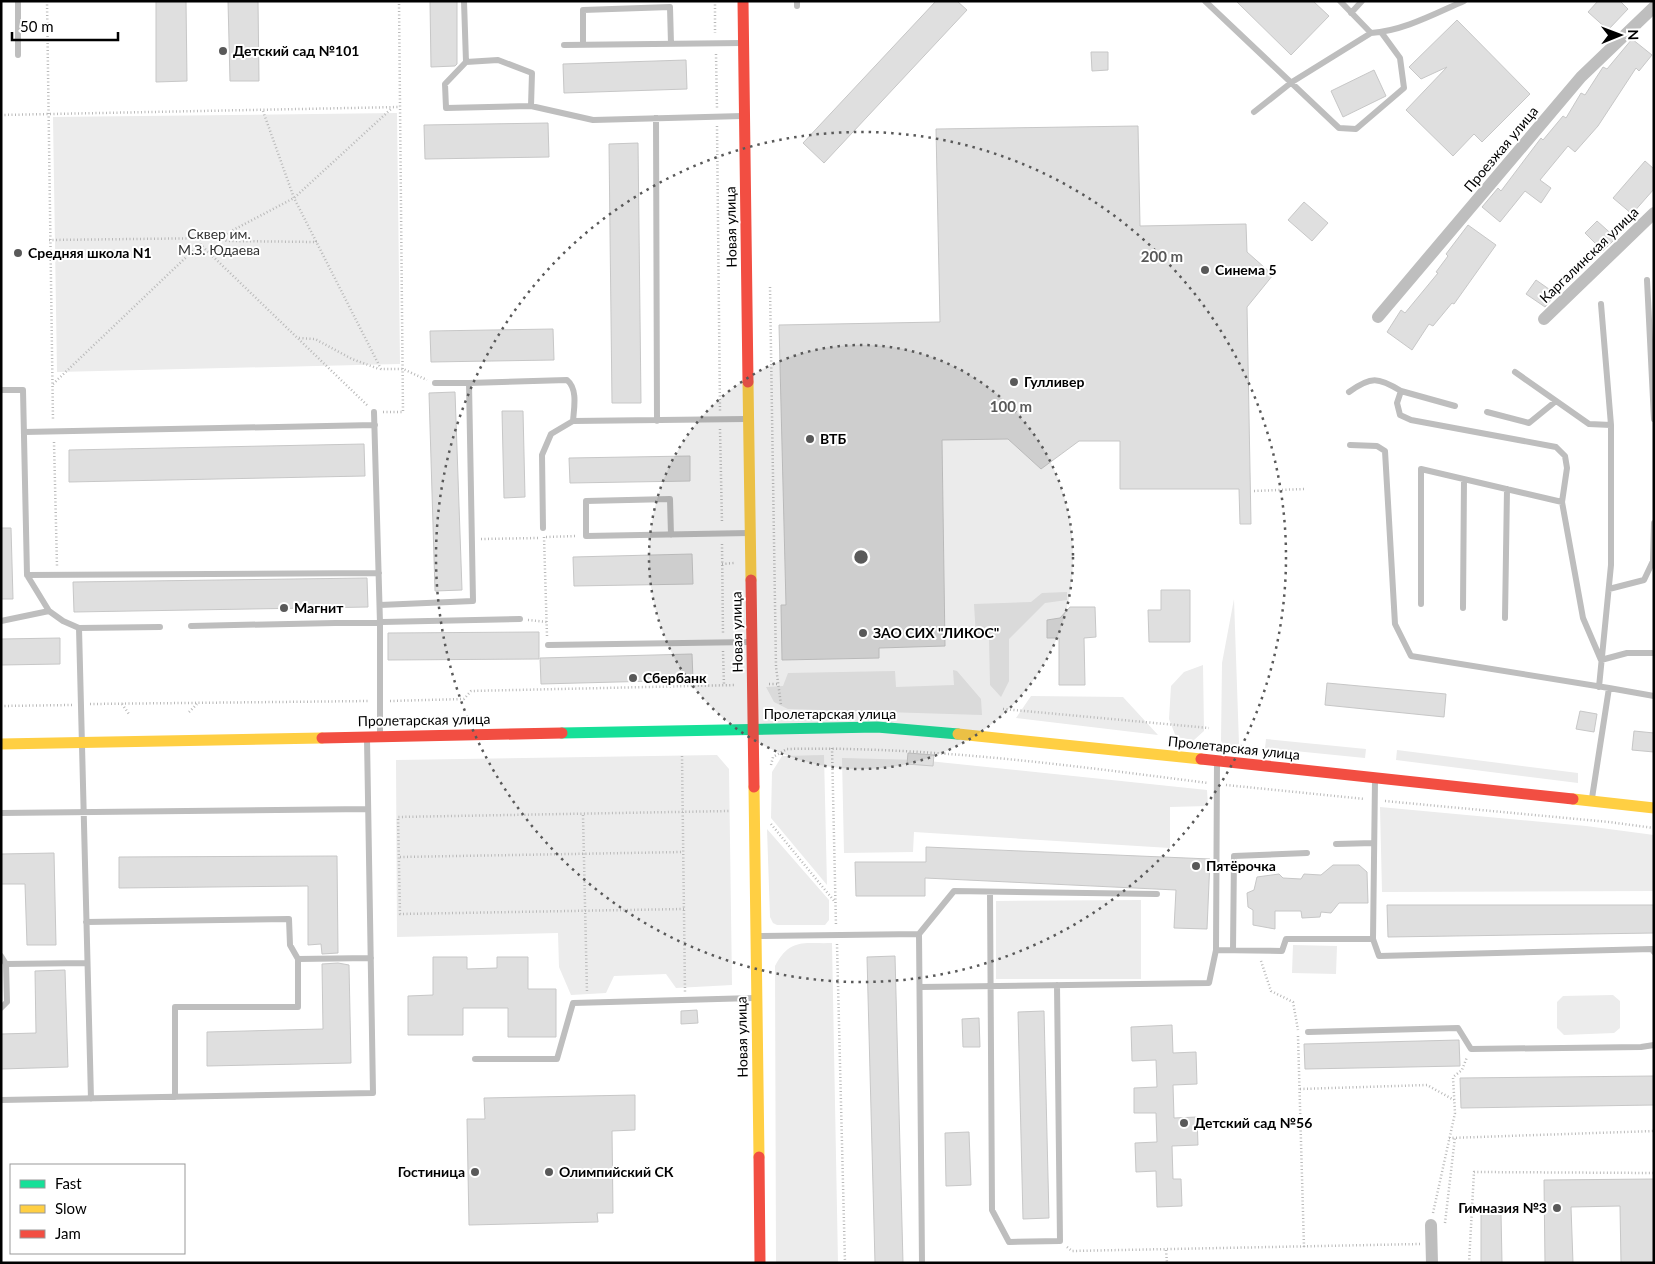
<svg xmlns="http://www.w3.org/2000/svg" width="1655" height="1264" font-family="Lato,sans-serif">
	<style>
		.green { fill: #ececec }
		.building { fill: #dfdfdf; stroke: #c7c7c7 }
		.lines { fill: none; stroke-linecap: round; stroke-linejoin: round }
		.path { stroke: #b9b9b9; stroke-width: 2.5; stroke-dasharray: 1 2.5; stroke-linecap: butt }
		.lane { stroke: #bebebe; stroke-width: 6 }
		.street { stroke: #bebebe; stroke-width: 12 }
		.fast { stroke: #16e098; stroke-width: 11 }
		.slow { stroke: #ffcf43; stroke-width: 11 }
		.jam { stroke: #f24e42; stroke-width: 11 }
		.ring { fill: none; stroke: #595959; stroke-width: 2.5; stroke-dasharray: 2.5 5 }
		.poi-dot { fill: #595959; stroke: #fff; stroke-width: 2 }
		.labels { text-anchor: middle; stroke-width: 4; stroke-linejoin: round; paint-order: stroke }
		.poi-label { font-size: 14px; font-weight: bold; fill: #000; stroke: #fff; text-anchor: start }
		.street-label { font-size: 14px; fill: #000; stroke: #fff }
		.park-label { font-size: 14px; fill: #333; stroke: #fff }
		.centre { fill: #595959; stroke: #fff; stroke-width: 2.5 }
		.ring-label { font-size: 15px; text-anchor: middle; font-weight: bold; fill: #595959; stroke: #fff; stroke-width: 4; stroke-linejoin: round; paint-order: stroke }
	</style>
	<rect width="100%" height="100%" fill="#fff"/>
	<path class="green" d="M397 113 400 364 57 372 53 117Z
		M1067 592V600L1045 603 1009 639V681L1001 697 990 685 989 639 976 637 974 604 1031 602 1042 593Z
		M1234 599 1239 744 1231 748 1226 747 1221 741 1222 663Z
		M1203 665 1204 731 1194 740 1176 737 1169 719 1171 686 1184 672Z
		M953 670 957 671 981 699 982 715 788 709 774 702 766 687 783 686 788 673 895 671 896 687 954 685Z
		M1031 696 1123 697 1158 735 1016 718Z
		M1266 739 1366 749 1365 758 1265 748Z
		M1397 750 1578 773V783L1396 760Z
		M717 755 729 769 732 985 676 988 666 974 614 976 606 993 571 995 559 967 558 933 397 937 396 760Z
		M824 755 827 885 771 818 772 772 782 756Z
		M842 758 919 760 1207 790 1208 806 1170 807V848L914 832 913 852 844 853Z
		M1380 807 1586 826 1654 835V891L1382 892Z
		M767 829 829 900V920L825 925H777L773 923 770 917Z
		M1141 900V979H996V901Z
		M832 943 838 1263H776L775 966C790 938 803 944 832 943Z
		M1293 945 1337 946 1336 974 1292 973Z
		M1613 995 1620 1001V1028L1614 1033 1564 1035 1557 1028V1002L1563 996Z"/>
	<path class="building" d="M156 1H186L187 81 156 82Z
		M228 1H258L259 81H230Z
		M430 1H457V64L455 66 431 67Z
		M936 1H957L967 10 824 163 803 143Z
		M1236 1H1313L1329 16 1291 55Z
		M1598 1H1620L1628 9 1608 30 1588 12Z
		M1457 20 1530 94 1482 142 1474 134 1453 156 1406 110 1447 67 1421 79 1409 67Z
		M1632 39 1652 55 1639 71 1636 68 1598 126 1575 152 1568 146 1540 180 1551 188 1541 203 1525 191 1500 222 1482 207 1498 188 1501 191 1541 138 1543 140 1563 116 1566 118 1581 93 1585 95 1603 67 1607 69Z
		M1091 52H1108V70L1092 71Z
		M686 60 687 89 564 93 563 64Z
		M1374 70 1386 96 1343 117 1331 91Z
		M548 123 549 157 425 159 424 125Z
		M1138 126 1140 226 1246 224 1247 252 1273 275 1247 307 1251 524H1240L1239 489H1120V441H1079L1041 469 1008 439 942 440 945 646 879 648V658L782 660 781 605H786L779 325 940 322 936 129Z
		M638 143 641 403H612L609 144Z
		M1645 161 1654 169V189L1632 214 1613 198Z
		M1304 202 1328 223 1312 241 1288 220Z
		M1597 221 1616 238 1603 251 1585 233Z
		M1468 225 1496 245 1454 304 1452 303 1433 326 1429 324 1412 350 1387 332 1401 310 1405 313 1438 273 1436 272 1448 256 1446 254Z
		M1536 280 1556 294 1545 307 1526 294Z
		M553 329 554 360 431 362 430 331Z
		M455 392 462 590 435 591 429 393Z
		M502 411H523L525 497 504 498Z
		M364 444 365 476 69 482V450Z
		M690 456V481L570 483 569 458Z
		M1 528H11L13 599H1Z
		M692 554 693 584 574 586 573 557Z
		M367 578 368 607 74 612 73 582Z
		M1161 590H1190V642H1149L1148 610H1161Z
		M1070 607H1095L1096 637 1084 638 1085 685H1059V638H1047V620L1060 618Z
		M539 632V659L388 660V633Z
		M60 638V664L1 665V639Z
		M692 654 693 680 541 684 540 658Z
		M1327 683 1446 694 1444 717 1325 705Z
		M1580 711 1597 714 1594 732 1576 729Z
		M1634 731 1654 733V752L1632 750Z
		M908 753 934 755 933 766 907 764Z
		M926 847 1210 859 1207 929 1174 928 1176 890 925 878V896H856L855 862H926Z
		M54 853 56 945H27L25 884H1V854Z
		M337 856 338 953 322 954 321 944 308 945V886L119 888V857Z
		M1333 865H1359L1367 872 1368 903H1339L1331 913 1321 912 1320 917 1302 918 1301 911H1275V929L1253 925V910L1248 907 1247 893 1254 890 1257 877 1279 874 1283 878 1301 879 1304 874 1321 875Z
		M1387 905H1654V933L1388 937Z
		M895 956 903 1263H875L867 957Z
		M433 957H467V969L497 968V957H528V989H556V1037H508V1008H463V1035H408V996L433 995Z
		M338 963 349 965 351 1063 207 1066V1032L323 1029 322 964Z
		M65 970 68 1067 1 1069V1034L36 1033 35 971Z
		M697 1010 698 1023 681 1024V1011Z
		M1044 1011 1049 1218 1023 1219 1018 1012Z
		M979 1018 980 1047H963L962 1019Z
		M1172 1025 1173 1053 1196 1052 1197 1084 1173 1085 1174 1118 1197 1117 1198 1145 1172 1146 1173 1179H1181L1182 1206 1157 1207 1156 1171 1136 1172 1135 1143 1157 1142 1156 1113H1134V1088L1157 1087 1156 1060 1132 1061 1131 1027Z
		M1459 1040 1460 1066 1305 1069 1304 1044Z
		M1654 1076V1105L1461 1108 1460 1078Z
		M635 1095V1130L612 1131 613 1213H597L598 1222 469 1225 467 1119H485L484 1098Z
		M969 1132 971 1185 946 1186 945 1133Z
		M1654 1179V1263H1621L1620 1206 1571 1207 1573 1263H1545L1544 1180Z
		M1501 1213 1502 1263H1481V1214Z"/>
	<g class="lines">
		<path class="path" d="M47 1 53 421
			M715 1V33
			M716 54 717 108
			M263 111 294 198 381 369H403L427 380
			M1 115 400 107
			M717 126 720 411
			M219 238 227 241 317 242
			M49 240 218 238 294 198 391 109
			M200 244 368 406
			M770 287 776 667 781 705
			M299 338 315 339 352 359 379 369
			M53 384 200 244V238
			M383 412H403L399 1
			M720 429 722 523
			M54 442 57 566
			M1254 491 1304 489
			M544 537 547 636
			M546 537 576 536
			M481 539 538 538
			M722 544 723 633
			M722 564 734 563
			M528 620 547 622
			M723 651 724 685
			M769 684H777
			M390 701 464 699 471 691 736 685
			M90 704 370 701
			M122 704 129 714
			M1 706 72 705
			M1003 709 1209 728
			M189 712 197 704
			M832 748 836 926
			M682 756 685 992
			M771 765 773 757 787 749C928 746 1068 765 1208 783
			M1226 785 1365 799
			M1385 801 1609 822 1654 828
			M583 815 587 993
			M771 824 835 902
			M400 857 683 852
			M684 909 400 914 398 817 729 811
			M837 944 845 1263
			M1261 961 1271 991 1293 1002 1298 1030
			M1298 1036 1304 1247
			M1300 1089 1427 1085 1454 1100
			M1449 1138 1654 1131
			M1433 1213 1455 1113 1453 1077 1462 1070 1467 1057
			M1445 1223 1455 1137
			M1067 1247 1072 1251 1420 1244
			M1166 1250 1167 1263
			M1469 1263 1474 1172 1654 1173"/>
		<path class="lane" d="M18 1V55
			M464 1 466 62
			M797 1V6
			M1205 1 1339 128 1356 129 1404 88 1400 58 1381 32
			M1340 1 1371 33
			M1351 13 1362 1
			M564 45 743 43
			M583 45V10L670 7 671 44
			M531 106 532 73 498 60 466 62 445 84 446 108 531 106 593 120 743 116
			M1254 112 1292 82 1371 33C1403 31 1434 14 1464 1
			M656 118 657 421
			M1647 280 1654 419
			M1515 372 1589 424 1611 425
			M435 383H469
			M1 390H23L27 575 49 611
			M1349 392C1371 376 1378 377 1401 391
			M1455 406 1401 391 1397 403 1400 415 1411 420 1556 447 1565 456 1567 468 1562 502 1583 618 1601 660 1627 653H1652
			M374 412 380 623V736
			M1487 412 1529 423 1556 401
			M24 432 375 425
			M1350 445 1377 446 1385 451 1395 624 1411 656 1609 688
			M543 528 542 455 551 434 573 421
			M671 535 670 499 586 501V536C641 535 695 534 749 533
			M27 575 379 573
			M1609 589 1644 580 1653 561 1654 523
			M1421 604V469L1562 502
			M380 605 473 601 469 383 567 380C578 389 574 408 573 421L746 419
			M1463 608 1464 479
			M1505 618 1507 489
			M1 621 49 611 63 621 79 628 91 1099
			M191 626 520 619
			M79 628 160 627
			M548 645 751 642
			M1599 687 1611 565V425L1601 304
			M1592 798 1609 688 1654 696
			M1 813 368 809
			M1336 844 1374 843
			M990 892 992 1210 1009 1242 1060 1241 1057 985
			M86 922 289 919 290 945 298 959V1007H175V1097
			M758 936 919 934
			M1373 939 1379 956 1652 949 1654 952
			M1216 950 1282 951 1286 939H1373L1375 780
			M1233 950 1234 856 1307 853
			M1 956 6 964 7 1002 1 1008
			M298 959 371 958
			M6 964 87 963
			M920 987 1209 983 1216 950 1217 762
			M1308 1032 1458 1028 1471 1049 1641 1047 1654 1045
			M475 1059H557L573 1003 754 998
			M1 1100 373 1093 367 739
			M922 1263 919 934 954 891 1157 894"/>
		<path class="street" d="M1378 317 1581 77 1654 7
			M1544 319 1654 213
			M1431 1225 1432 1263"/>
		<path class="fast" d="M562 733 877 727 958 734"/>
		<path class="slow" d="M748 382 751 580
			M958 734 1201 759
			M1 744 322 738
			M754 787 759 1157
			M1573 799 1654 808"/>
		<path class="jam" d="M743 1 748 382
			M751 580 754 787
			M322 738 562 733
			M1201 759 1573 799
			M759 1157 760 1263"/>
	</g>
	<circle cx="861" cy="557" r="212" fill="#595959" fill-opacity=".12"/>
	<g class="ring">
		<circle cx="861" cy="557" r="212"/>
		<circle cx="861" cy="557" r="425"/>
	</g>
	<g class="poi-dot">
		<circle cx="223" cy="51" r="5"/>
		<circle cx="18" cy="253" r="5"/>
		<circle cx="1205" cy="270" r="5"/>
		<circle cx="1014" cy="382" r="5"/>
		<circle cx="810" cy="439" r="5"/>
		<circle cx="284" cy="608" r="5"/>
		<circle cx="863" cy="633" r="5"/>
		<circle cx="633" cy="678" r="5"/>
		<circle cx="1196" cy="866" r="5"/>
		<circle cx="1184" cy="1123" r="5"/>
		<circle cx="475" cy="1172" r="5"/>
		<circle cx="549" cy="1172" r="5"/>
		<circle cx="1557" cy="1208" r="5"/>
	</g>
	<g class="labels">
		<g class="poi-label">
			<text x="233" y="56">Детский сад №101</text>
			<text x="28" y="258">Средняя школа N1</text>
			<text x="1215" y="275">Синема 5</text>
			<text x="1024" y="387">Гулливер</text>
			<text x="820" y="444">ВТБ</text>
			<text x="294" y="613">Магнит</text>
			<text x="873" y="638">ЗАО СИХ "ЛИКОС"</text>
			<text x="643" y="683">Сбербанк</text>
			<text x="1206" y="871">Пятёрочка</text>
			<text x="1194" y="1128">Детский сад №56</text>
			<text x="465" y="1177" text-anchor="end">Гостиница</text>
			<text x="559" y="1177">Олимпийский СК</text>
			<text x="1547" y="1213" text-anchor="end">Гимназия №3</text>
		</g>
		<g class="street-label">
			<text transform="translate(1501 149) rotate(-50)" y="5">Проезжая улица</text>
			<text transform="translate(731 227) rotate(-91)" y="5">Новая улица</text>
			<text transform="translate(1589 255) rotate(-44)" y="5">Каргалинская улица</text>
			<text transform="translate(737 632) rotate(-91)" y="5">Новая улица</text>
			<text x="830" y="719">Пролетарская улица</text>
			<text transform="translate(424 720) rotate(-1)" y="5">Пролетарская улица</text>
			<text transform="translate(1234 748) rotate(6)" y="5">Пролетарская улица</text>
			<text transform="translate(742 1037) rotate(-91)" y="5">Новая улица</text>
		</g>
		<g class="park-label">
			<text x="219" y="239">Сквер им.<tspan x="219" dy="16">М.З. Юдаева</tspan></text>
		</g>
	</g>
	<circle cx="861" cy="557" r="8" class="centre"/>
	<g class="ring-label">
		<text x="1162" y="262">200 m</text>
		<text x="1011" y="412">100 m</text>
	</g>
	<rect width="1655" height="1264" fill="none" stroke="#000000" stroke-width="5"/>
	<rect x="10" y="1164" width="175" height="90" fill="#ffffff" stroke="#999999"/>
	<rect x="20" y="1180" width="25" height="8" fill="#16e098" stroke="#999999"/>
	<text x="55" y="1189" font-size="15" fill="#000000">Fast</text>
	<rect x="20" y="1205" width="25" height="8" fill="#ffcf43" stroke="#999999"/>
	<text x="55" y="1214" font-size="15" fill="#000000">Slow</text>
	<rect x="20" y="1230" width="25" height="8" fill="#f24e42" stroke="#999999"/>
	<text x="55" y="1239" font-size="15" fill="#000000">Jam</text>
	<g transform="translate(1620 35) rotate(89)" stroke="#ffffff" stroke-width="4" paint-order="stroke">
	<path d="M0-4L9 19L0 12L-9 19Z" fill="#000000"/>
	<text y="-8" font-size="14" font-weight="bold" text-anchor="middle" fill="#000000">N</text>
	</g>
	<path d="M12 32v8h106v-8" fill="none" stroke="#000000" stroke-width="2.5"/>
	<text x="20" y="32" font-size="15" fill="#000000" stroke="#ffffff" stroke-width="4" paint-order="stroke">50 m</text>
</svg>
